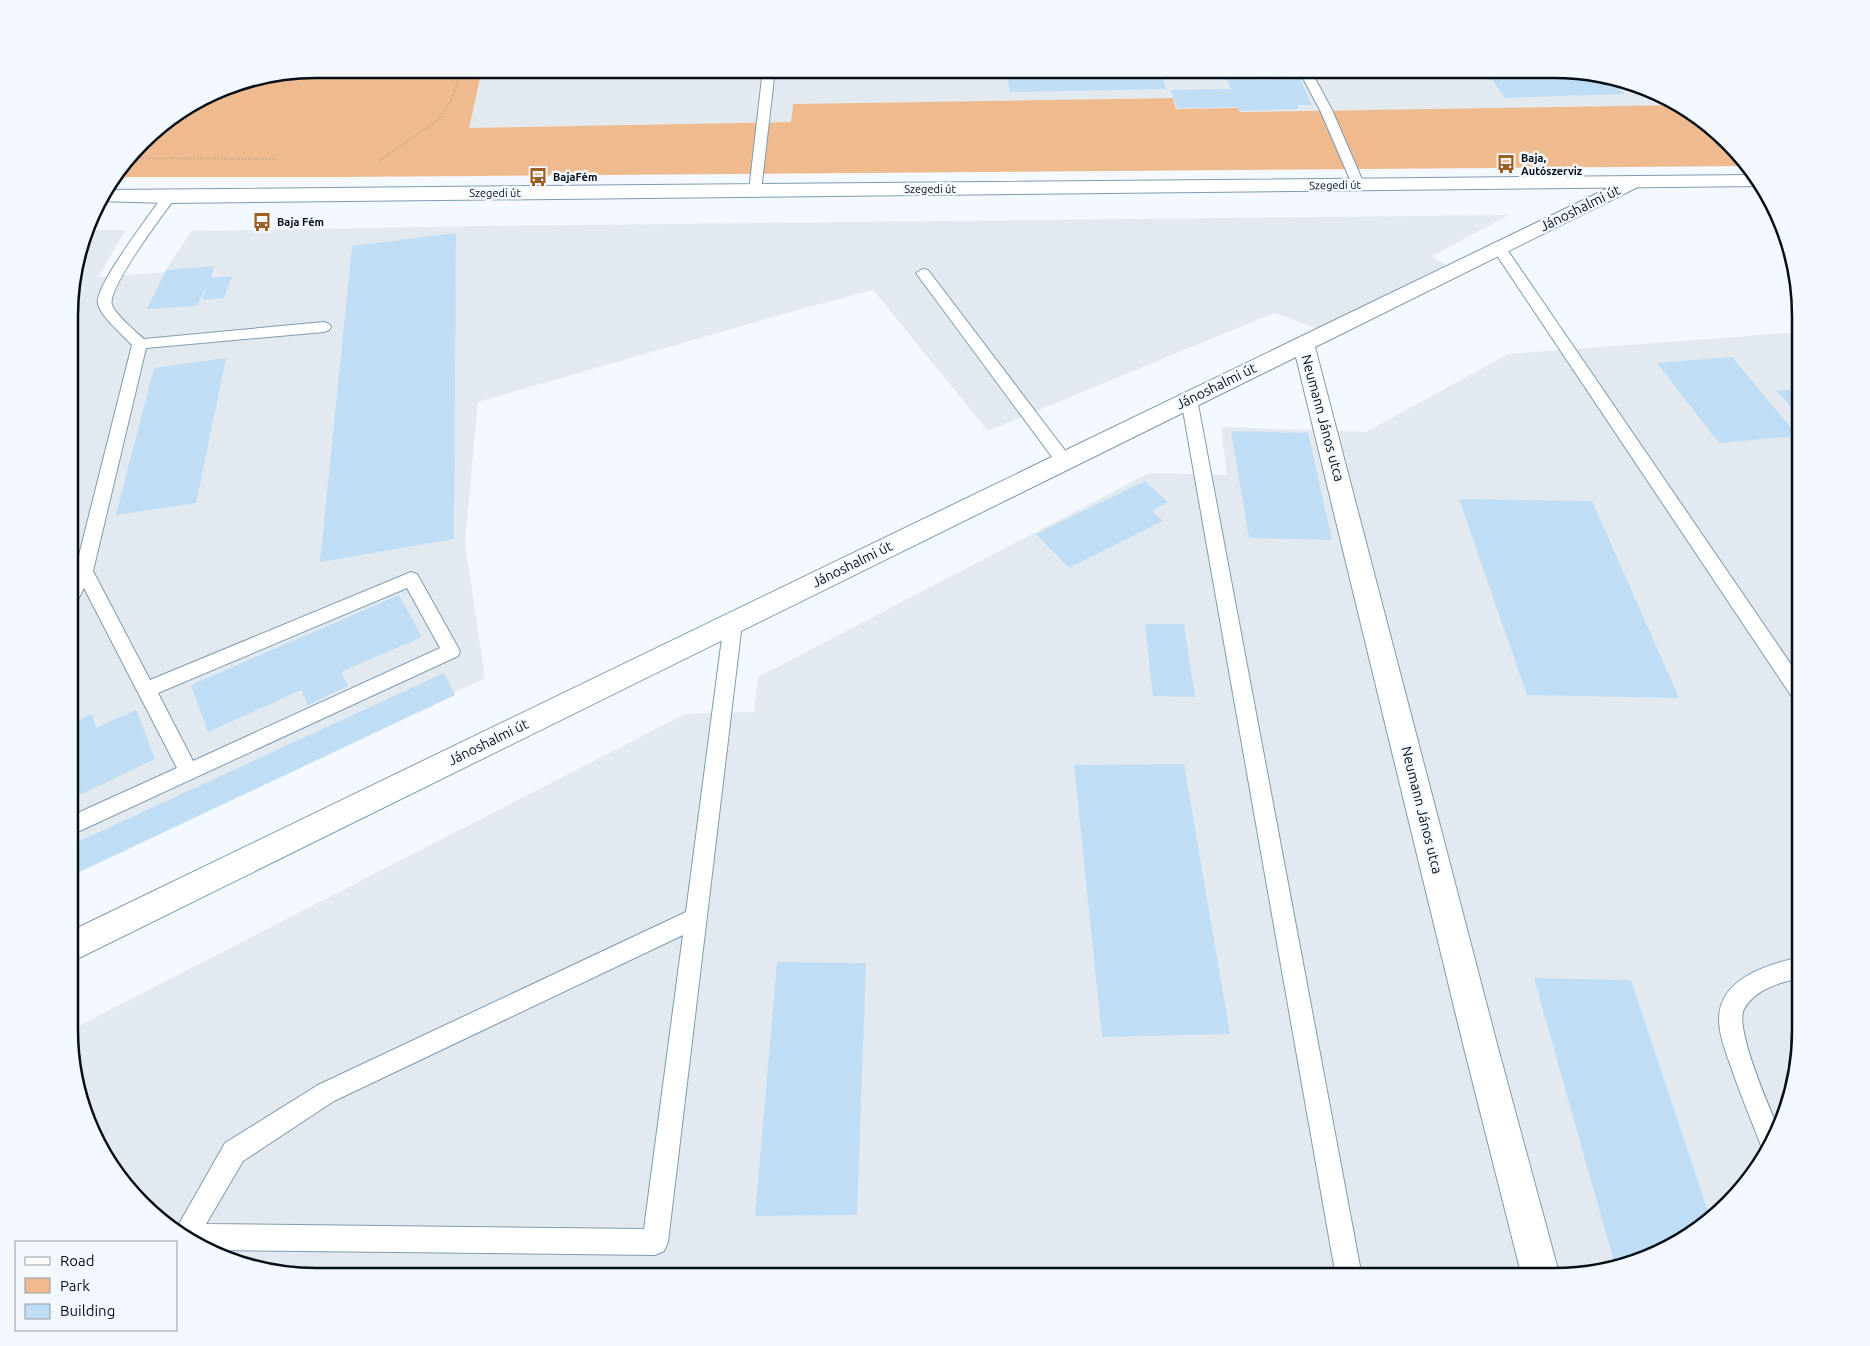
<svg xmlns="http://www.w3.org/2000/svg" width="1870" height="1346" font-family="Ubuntu,sans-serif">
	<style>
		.built { fill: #e2e9ef }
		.green { fill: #efba8d }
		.building { fill: #bfdef6 }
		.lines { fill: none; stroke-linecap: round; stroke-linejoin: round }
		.service-casing { stroke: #7e9cb2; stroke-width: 2 }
		.minor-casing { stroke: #7e9cb2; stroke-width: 2 }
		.primary-casing { stroke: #7e9cb2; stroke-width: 2 }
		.path { stroke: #8d959b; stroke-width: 2; stroke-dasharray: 0.5 2.5; stroke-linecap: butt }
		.service { fill: #fff; fill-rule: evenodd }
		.minor { fill: #fff; fill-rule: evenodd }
		.primary { fill: #fff; fill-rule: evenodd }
		.labels { text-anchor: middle; stroke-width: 5; stroke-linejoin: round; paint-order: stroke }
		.far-poi-label { font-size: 11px; font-weight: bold; fill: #050f17; stroke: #f3f9fe; text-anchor: start }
		.far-street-label { font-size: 11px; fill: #050f17; stroke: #f3f9fe }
		.street-label { font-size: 14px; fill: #050f17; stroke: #f3f9fe }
		.rim { fill: none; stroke: #050f17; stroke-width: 2.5 }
	</style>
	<rect width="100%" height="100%" fill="#f3f9fe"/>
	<path class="built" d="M482 69H1570L1649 87 1679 105 1239 112 1238 108 1176 109 1173 98 793 104 791 122 468 128Z
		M1509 215 1432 256 1446 265 1318 329 1274 313 988 431 873 290 791 312 478 402 465 543 485 678 71 872V284L87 230H126L98 277 165 272 191 231 481 226Z
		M1801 332V1046L1783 1125 1750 1181 1717 1216 1664 1252 1618 1269 1555 1277H300L236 1264 165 1226 102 1154 71 1062V1030L685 714 754 712 758 677 1149 473 1227 475 1221 427 1366 432 1508 354Z"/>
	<path class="green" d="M316 69H482L469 128 791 122 793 104 1173 98 1176 109 1238 108 1240 112 1679 105C1706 121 1731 139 1749 166L340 177H117L153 130 221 87Z"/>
	<path class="building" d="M1006 69H1207V71H1182L1184 79H1163L1166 89 1010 92Z
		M1223 69H1253L1257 80 1300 79 1312 105H1297L1299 109 1240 111 1238 107 1177 108 1171 90 1231 89Z
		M1485 69H1570L1611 79 1624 94 1505 98Z
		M456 233 454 539 320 562 352 246Z
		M214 266 211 278 232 276 224 298 202 300 208 283 197 306 147 309 166 270Z
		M1732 357 1798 436 1719 443 1657 363Z
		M226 358 196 503 116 515 154 368Z
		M1801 389V418L1777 391Z
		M1231 431 1308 433 1332 540 1249 538Z
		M1145 481 1168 502 1152 511 1163 521 1069 568 1036 534Z
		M1459 499 1592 501 1679 698 1527 695Z
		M399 595 422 637 341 672 348 686 308 705 301 690 208 732 191 685Z
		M1145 624H1184L1195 697 1153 696Z
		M444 673 455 695 71 876V845Z
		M136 710 155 759 71 799V724L92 714 96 728Z
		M1184 764 1230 1034 1102 1037 1074 765Z
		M777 962 866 963 857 1215 755 1216Z
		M1534 978 1631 980 1711 1220 1664 1252 1616 1269Z"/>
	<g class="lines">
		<g class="service-casing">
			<path id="service" d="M763 69H775L761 191 755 195 749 191Z
				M1298 69H1310L1332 110 1364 184 1363 187H1353L1352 184 1320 110Z
				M169 193 176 197C164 213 106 290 112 305 116 315 135 331 144 339L324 322 329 324 331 327 329 330 324 332 146 348 93 571 150 680 411 572 417 574 460 651 458 656 71 835V816L177 768 84 588 77 601 71 603V579L75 571 132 345C123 335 101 317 98 304 93 288 152 212 164 194ZM407 588 440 648 193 761 158 693Z
				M1499 244 1504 245 1801 679V703L1794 700 1492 248Z
				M923 269 928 270 1070 457 1072 461 1070 465 1064 467 1058 465 916 273Z
				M1189 394 1194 395 1197 399 1362 1277H1336L1181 399 1184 395Z
				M733 616 739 618 742 623 668 1242 664 1251 655 1255 210 1250 175 1231 225 1143 318 1085 686 912 724 623 727 618ZM683 935 644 1229 206 1224 243 1161 334 1101Z
				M1801 957V978C1780 982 1755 989 1744 1009 1734 1028 1770 1109 1779 1130L1766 1153 1763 1152 1760 1143C1750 1117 1739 1091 1730 1064 1725 1050 1719 1034 1719 1019 1719 978 1769 964 1801 957Z"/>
		</g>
		<g class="minor-casing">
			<path id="minor" d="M1633 176 1640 178 1642 182 1640 186 1315 347 1497 1044 1560 1277H1522L1463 1044 1296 357 71 962V931Z"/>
		</g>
		<g class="primary-casing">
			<path id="primary" d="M1755 175 1762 186 169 203 98 201 107 190Z"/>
		</g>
		<path class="path" d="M131 158 278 159
			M380 160 437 121 451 101 462 69"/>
		<use href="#service" class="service"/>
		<use href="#minor" class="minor"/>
		<use href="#primary" class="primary"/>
	</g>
	<defs>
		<g id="bus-bare" transform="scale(1.5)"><path d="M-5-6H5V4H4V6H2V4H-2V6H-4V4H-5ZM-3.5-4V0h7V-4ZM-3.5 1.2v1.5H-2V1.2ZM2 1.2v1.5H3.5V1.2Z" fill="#9d6023" stroke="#f3f9fe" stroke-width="2.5" paint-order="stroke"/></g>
	</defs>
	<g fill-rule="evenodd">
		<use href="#bus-bare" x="1506" y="164"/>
		<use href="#bus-bare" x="538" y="177"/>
		<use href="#bus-bare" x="262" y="222"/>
	</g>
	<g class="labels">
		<g class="far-poi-label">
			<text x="1521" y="162">Baja,<tspan x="1521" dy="13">Autószerviz</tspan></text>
			<text x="553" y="181">BajaFém</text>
			<text x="277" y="226">Baja Fém</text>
		</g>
		<g class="far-street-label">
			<text transform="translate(1335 185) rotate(-1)" y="4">Szegedi út</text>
			<text x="930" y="193">Szegedi út</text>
			<text x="495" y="197">Szegedi út</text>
		</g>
		<g class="street-label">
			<text transform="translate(1580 208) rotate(-26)" y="5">Jánoshalmi út</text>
			<text transform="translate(1216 386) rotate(-26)" y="5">Jánoshalmi út</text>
			<text transform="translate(1323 418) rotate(75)" y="5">Neumann János utca</text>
			<text transform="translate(852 564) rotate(-26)" y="5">Jánoshalmi út</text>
			<text transform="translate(488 742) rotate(-26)" y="5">Jánoshalmi út</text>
			<text transform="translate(1422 810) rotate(76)" y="5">Neumann János utca</text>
		</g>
	</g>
	<path d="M0 0H1870V1346H0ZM316 78H1554A238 238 0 0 1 1792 316V1030A238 238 0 0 1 1554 1268H316A238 238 0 0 1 78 1030V316A238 238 0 0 1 316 78Z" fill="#f3f9fe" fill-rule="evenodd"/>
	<path class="rim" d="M316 78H1554A238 238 0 0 1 1792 316V1030A238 238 0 0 1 1554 1268H316A238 238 0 0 1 78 1030V316A238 238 0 0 1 316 78Z"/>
	<rect x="15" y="1241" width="162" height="90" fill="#f3f9fe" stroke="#949ba2"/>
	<rect x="25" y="1257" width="25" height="8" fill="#ffffff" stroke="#949ba2"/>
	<text x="60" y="1266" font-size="15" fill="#050f17">Road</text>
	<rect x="25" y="1278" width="25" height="15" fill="#efba8d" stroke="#949ba2"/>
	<text x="60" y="1291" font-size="15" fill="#050f17">Park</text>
	<rect x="25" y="1304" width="25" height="15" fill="#bfdef6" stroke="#949ba2"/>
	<text x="60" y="1316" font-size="15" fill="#050f17">Building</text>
</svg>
